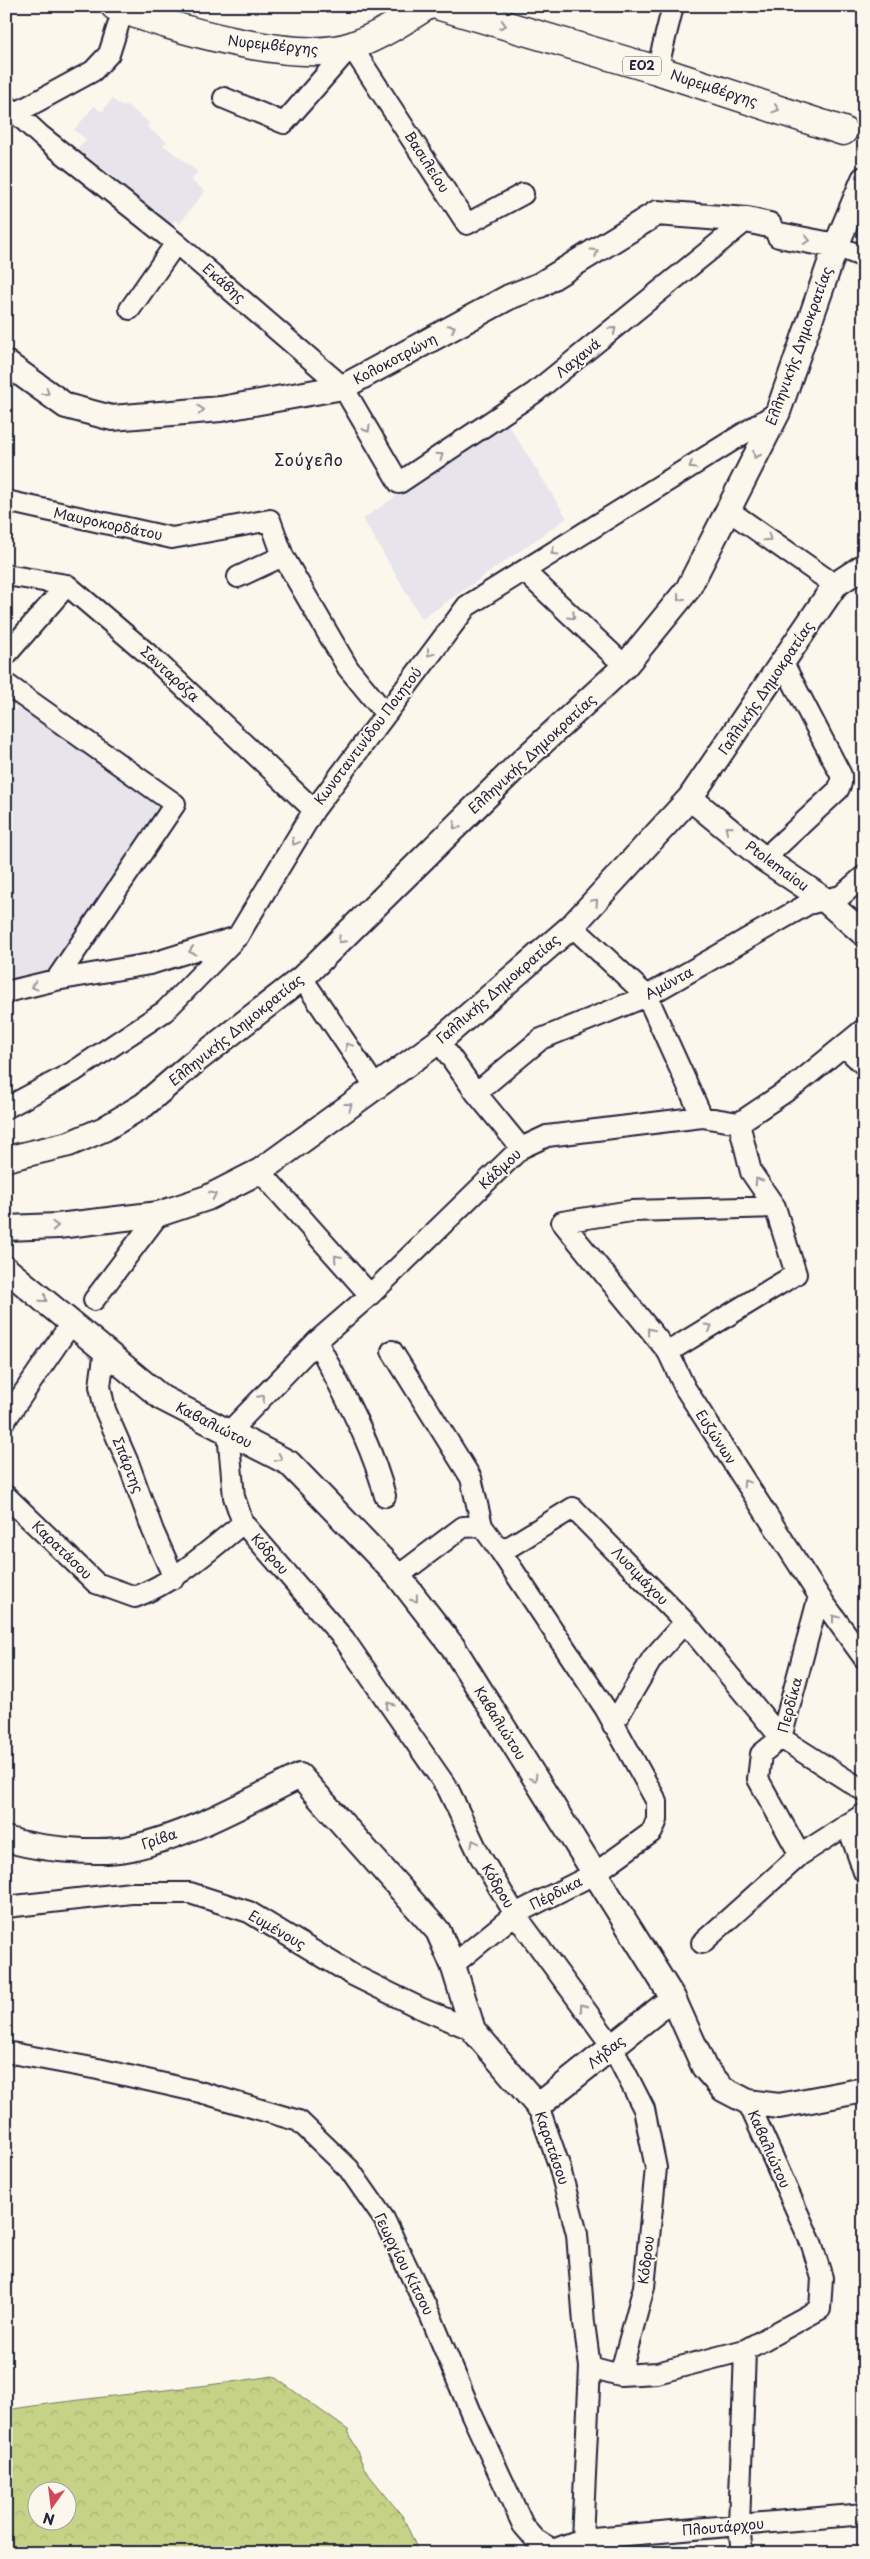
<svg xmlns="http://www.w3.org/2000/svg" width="870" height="2559" font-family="'Playpen Sans',sans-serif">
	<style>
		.built { fill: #e7e4eb }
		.forest { fill: url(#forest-crowns); stroke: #747a60; fill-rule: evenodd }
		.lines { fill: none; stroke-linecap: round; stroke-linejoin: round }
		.minor-casing { stroke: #22223b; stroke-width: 24 }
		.tertiary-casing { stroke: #22223b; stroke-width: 28 }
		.primary-casing { stroke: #22223b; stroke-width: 31 }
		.minor { stroke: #fbf7ec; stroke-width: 20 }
		.tertiary { stroke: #fbf7ec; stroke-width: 24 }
		.primary { stroke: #fbf7ec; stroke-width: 28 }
		.oneway { stroke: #99979c }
		.labels { text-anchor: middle; stroke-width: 4; stroke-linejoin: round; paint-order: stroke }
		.shield { fill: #fbf7ec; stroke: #636270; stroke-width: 1 }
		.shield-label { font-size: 12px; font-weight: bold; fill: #22223b }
		.street-label { font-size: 14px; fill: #22223b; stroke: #fbf7ec }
		.quarter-label { font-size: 16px; letter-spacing: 1px; fill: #22223b; stroke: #fbf7ec }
	</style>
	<defs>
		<pattern id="forest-crowns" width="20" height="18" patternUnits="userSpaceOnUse" patternTransform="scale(1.25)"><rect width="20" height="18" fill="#c6d286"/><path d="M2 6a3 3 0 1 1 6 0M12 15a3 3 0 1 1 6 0" fill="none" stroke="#aab475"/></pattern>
	</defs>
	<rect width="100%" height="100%" fill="#fbf7ec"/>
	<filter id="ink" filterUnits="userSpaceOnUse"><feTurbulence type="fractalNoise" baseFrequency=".02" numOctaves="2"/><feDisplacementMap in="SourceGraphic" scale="10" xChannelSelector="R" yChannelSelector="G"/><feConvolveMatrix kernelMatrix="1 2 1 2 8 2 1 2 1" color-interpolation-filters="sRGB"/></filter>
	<g filter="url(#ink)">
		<path class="built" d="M112 99 123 107 127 105 149 123 147 127 167 142 163 145 198 172 191 180 205 191 180 223 175 220 167 230 115 189 120 182 78 149 86 139 74 130 94 106 102 112Z
			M506 421 567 518 422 619 363 519Z
			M25 699 173 800 55 975 6 987V720Z"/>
		<path class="forest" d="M273 2376 348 2430 365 2470 403 2517 419 2553H6V2410C95 2396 184 2390 273 2376ZM38 2492H68V2522H38Z"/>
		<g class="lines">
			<g class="minor-casing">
				<path id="minor" d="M657 70 673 6
					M224 98 284 123 351 46 467 224 523 194
					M6 105 16 113 93 71 109 54 123 10
					M16 113 41 136 176 243 343 387 399 483 534 393 747 220
					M836 246 864 257
					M130 309 176 243
					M6 501 172 538 270 520 283 556 348 668 385 713
					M728 510 835 585
					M524 571 625 666
					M6 575 67 585 155 660 314 810
					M238 577 283 556
					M6 655 67 585
					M6 684 175 804 56 980
					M764 859 838 790 841 783V775L783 663
					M572 926 647 996 702 1117
					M302 978 375 1086
					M6 992 56 980 150 964 237 937
					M439 1041 476 1093 521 1148
					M844 1046 864 1065
					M476 1093 541 1039 647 996 808 904 841 896 864 876
					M6 1108 73 1072 165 1011 238 936 314 810 467 606 778 412
					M260 1171 370 1295
					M775 1207 631 1211 562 1222 668 1352 685 1388 819 1596 864 1658
					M94 1300 159 1214
					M317 1341C342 1392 371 1441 385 1496
					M105 1349 100 1386 105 1410 129 1465 153 1531 174 1578
					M392 1351 471 1478 482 1526
					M668 1352 796 1274 775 1207 751 1172 739 1123
					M6 1419 72 1322
					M6 1496 96 1583 135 1597C177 1581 208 1551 243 1523
					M398 1576 463 1527 482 1526 501 1552 573 1508 685 1622 781 1738 864 1791
					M613 1725 652 1659 685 1622
					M847 1824 864 1872
					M800 1855 758 1779 761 1754 781 1738 819 1596
					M6 1907 131 1893H190L249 1912 353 1975 420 2008 473 2030
					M702 1943 800 1855 864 1814
					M453 1965 515 1914 594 1874 652 1832 657 1820V1802L605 1708 501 1552
					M6 2052 98 2069 200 2092 299 2121 349 2169 384 2219 431 2317 472 2415 523 2525 535 2539 553 2550 554 2553
					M538 2106 559 2165 577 2234 584 2323 590 2367 582 2539
					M590 2367 620 2375 657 2373 745 2350 820 2309 822 2278 812 2245 748 2102
					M620 2375 644 2287 656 2168 644 2109 612 2046 515 1914 479 1854 448 1789 344 1639 243 1523 234 1497 228 1433 317 1341 370 1295 521 1148 547 1136 702 1117 739 1123 797 1084 864 1029
					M553 2550 582 2539 864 2514
					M742 2553 739 2526 745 2350"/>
			</g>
			<g class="tertiary-casing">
				<path id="tertiary" d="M779 235 836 246
					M6 363 66 406 112 418 221 409 343 387 509 297 540 285 657 213 747 220 769 225
					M690 798 764 859 825 900 864 934
					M6 1159 69 1144 104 1129 144 1105 193 1063 302 978 518 765 625 666 688 589 778 412 836 246 864 179
					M6 1228 58 1226 159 1214 207 1198 260 1171 439 1041 572 926 690 798 835 585 864 566
					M6 1269 162 1398 289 1463 398 1576 453 1647 673 1998 704 2067 723 2089 748 2102 779 2106 864 2090
					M6 1839C37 1849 100 1855 131 1848 189 1835 247 1802 300 1776L438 1931 453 1965 473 2030 538 2106 673 1998"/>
			</g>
			<g class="primary-casing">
				<path id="primary" d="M115 6C169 28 297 65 352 46 378 37 403 21 426 6
					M440 6 657 70 843 131"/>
			</g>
			<use href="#minor" class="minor"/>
			<use href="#tertiary" class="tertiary"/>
			<use href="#primary" class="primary"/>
		</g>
		<defs><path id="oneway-chevron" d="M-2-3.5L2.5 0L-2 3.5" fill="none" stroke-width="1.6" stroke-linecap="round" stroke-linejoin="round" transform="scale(1.25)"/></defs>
		<g class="oneway">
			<use href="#oneway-chevron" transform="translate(503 25) rotate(16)"/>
			<use href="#oneway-chevron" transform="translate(776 109) rotate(18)"/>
			<use href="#oneway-chevron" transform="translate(807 240) rotate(11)"/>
			<use href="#oneway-chevron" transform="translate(595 252) rotate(-32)"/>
			<use href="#oneway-chevron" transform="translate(452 328) rotate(-28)"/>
			<use href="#oneway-chevron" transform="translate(613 330) rotate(-39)"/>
			<use href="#oneway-chevron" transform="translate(46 392) rotate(36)"/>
			<use href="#oneway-chevron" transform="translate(201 410) rotate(-5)"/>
			<use href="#oneway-chevron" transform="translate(367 429) rotate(60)"/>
			<use href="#oneway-chevron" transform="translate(756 455) rotate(117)"/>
			<use href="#oneway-chevron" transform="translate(440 456) rotate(-34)"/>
			<use href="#oneway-chevron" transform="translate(692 466) rotate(148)"/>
			<use href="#oneway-chevron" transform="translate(768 538) rotate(35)"/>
			<use href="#oneway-chevron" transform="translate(554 552) rotate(148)"/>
			<use href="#oneway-chevron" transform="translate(680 598) rotate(129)"/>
			<use href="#oneway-chevron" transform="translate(572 616) rotate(43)"/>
			<use href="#oneway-chevron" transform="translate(430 653) rotate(127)"/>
			<use href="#oneway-chevron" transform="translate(456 826) rotate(135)"/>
			<use href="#oneway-chevron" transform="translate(728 829) rotate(-140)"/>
			<use href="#oneway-chevron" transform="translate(295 842) rotate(121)"/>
			<use href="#oneway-chevron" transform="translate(595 902) rotate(-47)"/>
			<use href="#oneway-chevron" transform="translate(341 940) rotate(135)"/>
			<use href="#oneway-chevron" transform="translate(192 951) rotate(163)"/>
			<use href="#oneway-chevron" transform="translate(34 986) rotate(166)"/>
			<use href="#oneway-chevron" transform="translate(348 1046) rotate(-124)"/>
			<use href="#oneway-chevron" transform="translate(349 1106) rotate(-36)"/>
			<use href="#oneway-chevron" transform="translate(758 1181) rotate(-124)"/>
			<use href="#oneway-chevron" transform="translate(213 1195) rotate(-26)"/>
			<use href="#oneway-chevron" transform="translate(55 1226) rotate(-3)"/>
			<use href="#oneway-chevron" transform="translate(337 1258) rotate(-132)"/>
			<use href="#oneway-chevron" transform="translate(44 1299) rotate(39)"/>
			<use href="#oneway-chevron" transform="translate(709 1327) rotate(-31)"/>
			<use href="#oneway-chevron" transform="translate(650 1331) rotate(-129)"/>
			<use href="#oneway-chevron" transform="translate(262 1398) rotate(-46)"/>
			<use href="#oneway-chevron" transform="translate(279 1458) rotate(26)"/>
			<use href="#oneway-chevron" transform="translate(746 1483) rotate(-123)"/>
			<use href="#oneway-chevron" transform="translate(415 1599) rotate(52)"/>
			<use href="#oneway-chevron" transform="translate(835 1618) rotate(-126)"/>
			<use href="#oneway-chevron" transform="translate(389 1705) rotate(-125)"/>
			<use href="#oneway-chevron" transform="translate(534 1778) rotate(58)"/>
			<use href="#oneway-chevron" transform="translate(474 1843) rotate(-116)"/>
			<use href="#oneway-chevron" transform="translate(583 2007) rotate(-126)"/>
		</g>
	</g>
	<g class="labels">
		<rect class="shield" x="623" y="56.5" width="38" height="19" rx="4"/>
		<g class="shield-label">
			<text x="642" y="70">ΕΟ2</text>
		</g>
		<g class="street-label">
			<text transform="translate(273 45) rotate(6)" y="5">Νυρεμβέργης</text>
			<text transform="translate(714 88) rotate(18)" y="5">Νυρεμβέργης</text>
			<text transform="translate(427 162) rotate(57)" y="5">Βασιλείου</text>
			<text transform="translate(224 283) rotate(41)" y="5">Εκάβης</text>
			<text transform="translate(799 346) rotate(-70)" y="5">Ελληνικής Δημοκρατίας</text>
			<text transform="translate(578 358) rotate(-39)" y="5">Λαχανά</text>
			<text transform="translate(395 359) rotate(-28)" y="5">Κολοκοτρώνη</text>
			<text transform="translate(108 524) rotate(12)" y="5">Μαυροκορδάτου</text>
			<text transform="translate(170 674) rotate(43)" y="5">Σανταρόζα</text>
			<text transform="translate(766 688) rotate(-56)" y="5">Γαλλικής Δημοκρατίας</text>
			<text transform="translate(368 736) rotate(-53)" y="5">Κωνσταντινίδου Ποιητού</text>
			<text transform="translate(532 754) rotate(-43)" y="5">Ελληνικής Δημοκρατίας</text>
			<text transform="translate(777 866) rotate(36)" y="5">Ptolemaiou</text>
			<text transform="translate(669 983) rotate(-29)" y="5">Αμύντα</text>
			<text transform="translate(498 989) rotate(-41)" y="5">Γαλλικής Δημοκρατίας</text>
			<text transform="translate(236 1030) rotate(-39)" y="5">Ελληνικής Δημοκρατίας</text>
			<text transform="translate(500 1169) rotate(-43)" y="5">Κάδμου</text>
			<text transform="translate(214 1425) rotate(27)" y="5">Καβαλιώτου</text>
			<text transform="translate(716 1437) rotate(57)" y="5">Ευζώνων</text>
			<text transform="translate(128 1465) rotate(68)" y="5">Σπάρτης</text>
			<text transform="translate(62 1550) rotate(44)" y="5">Καρατάσου</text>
			<text transform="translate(270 1554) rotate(49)" y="5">Κόδρου</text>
			<text transform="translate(640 1576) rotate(46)" y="5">Λυσιμάχου</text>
			<text transform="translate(790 1705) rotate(-75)" y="5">Περδίκα</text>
			<text transform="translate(500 1723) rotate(58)" y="5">Καβαλιώτου</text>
			<text transform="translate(159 1839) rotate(-19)" y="5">Γρίβα</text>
			<text transform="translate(498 1886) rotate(59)" y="5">Κόδρου</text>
			<text transform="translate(556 1893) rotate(-27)" y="5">Πέρδικα</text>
			<text transform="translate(277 1930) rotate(30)" y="5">Ευμένους</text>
			<text transform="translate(606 2052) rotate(-39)" y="5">Λήδας</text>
			<text transform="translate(552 2148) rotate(71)" y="5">Καρατάσου</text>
			<text transform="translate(769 2149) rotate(66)" y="5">Καβαλιώτου</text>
			<text transform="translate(646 2260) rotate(-83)" y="5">Κόδρου</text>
			<text transform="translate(404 2264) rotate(63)" y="5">Γεωργίου Κίτσου</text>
			<text transform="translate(723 2527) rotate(-5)" y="5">Πλουτάρχου</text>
		</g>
		<g class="quarter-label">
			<text x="309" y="466">Σούγελο</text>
		</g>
	</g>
	<rect width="870" height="2559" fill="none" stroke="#fbf7ec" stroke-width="25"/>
	<rect x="12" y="12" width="845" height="2534" fill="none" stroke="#22223b" stroke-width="2" filter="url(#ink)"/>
	<g transform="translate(52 2506) rotate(194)"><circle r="24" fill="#fbf7ec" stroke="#a4a2a5"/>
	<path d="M0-4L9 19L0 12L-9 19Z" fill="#d1495b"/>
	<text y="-8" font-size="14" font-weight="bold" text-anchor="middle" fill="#22223b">N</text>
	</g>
</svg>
